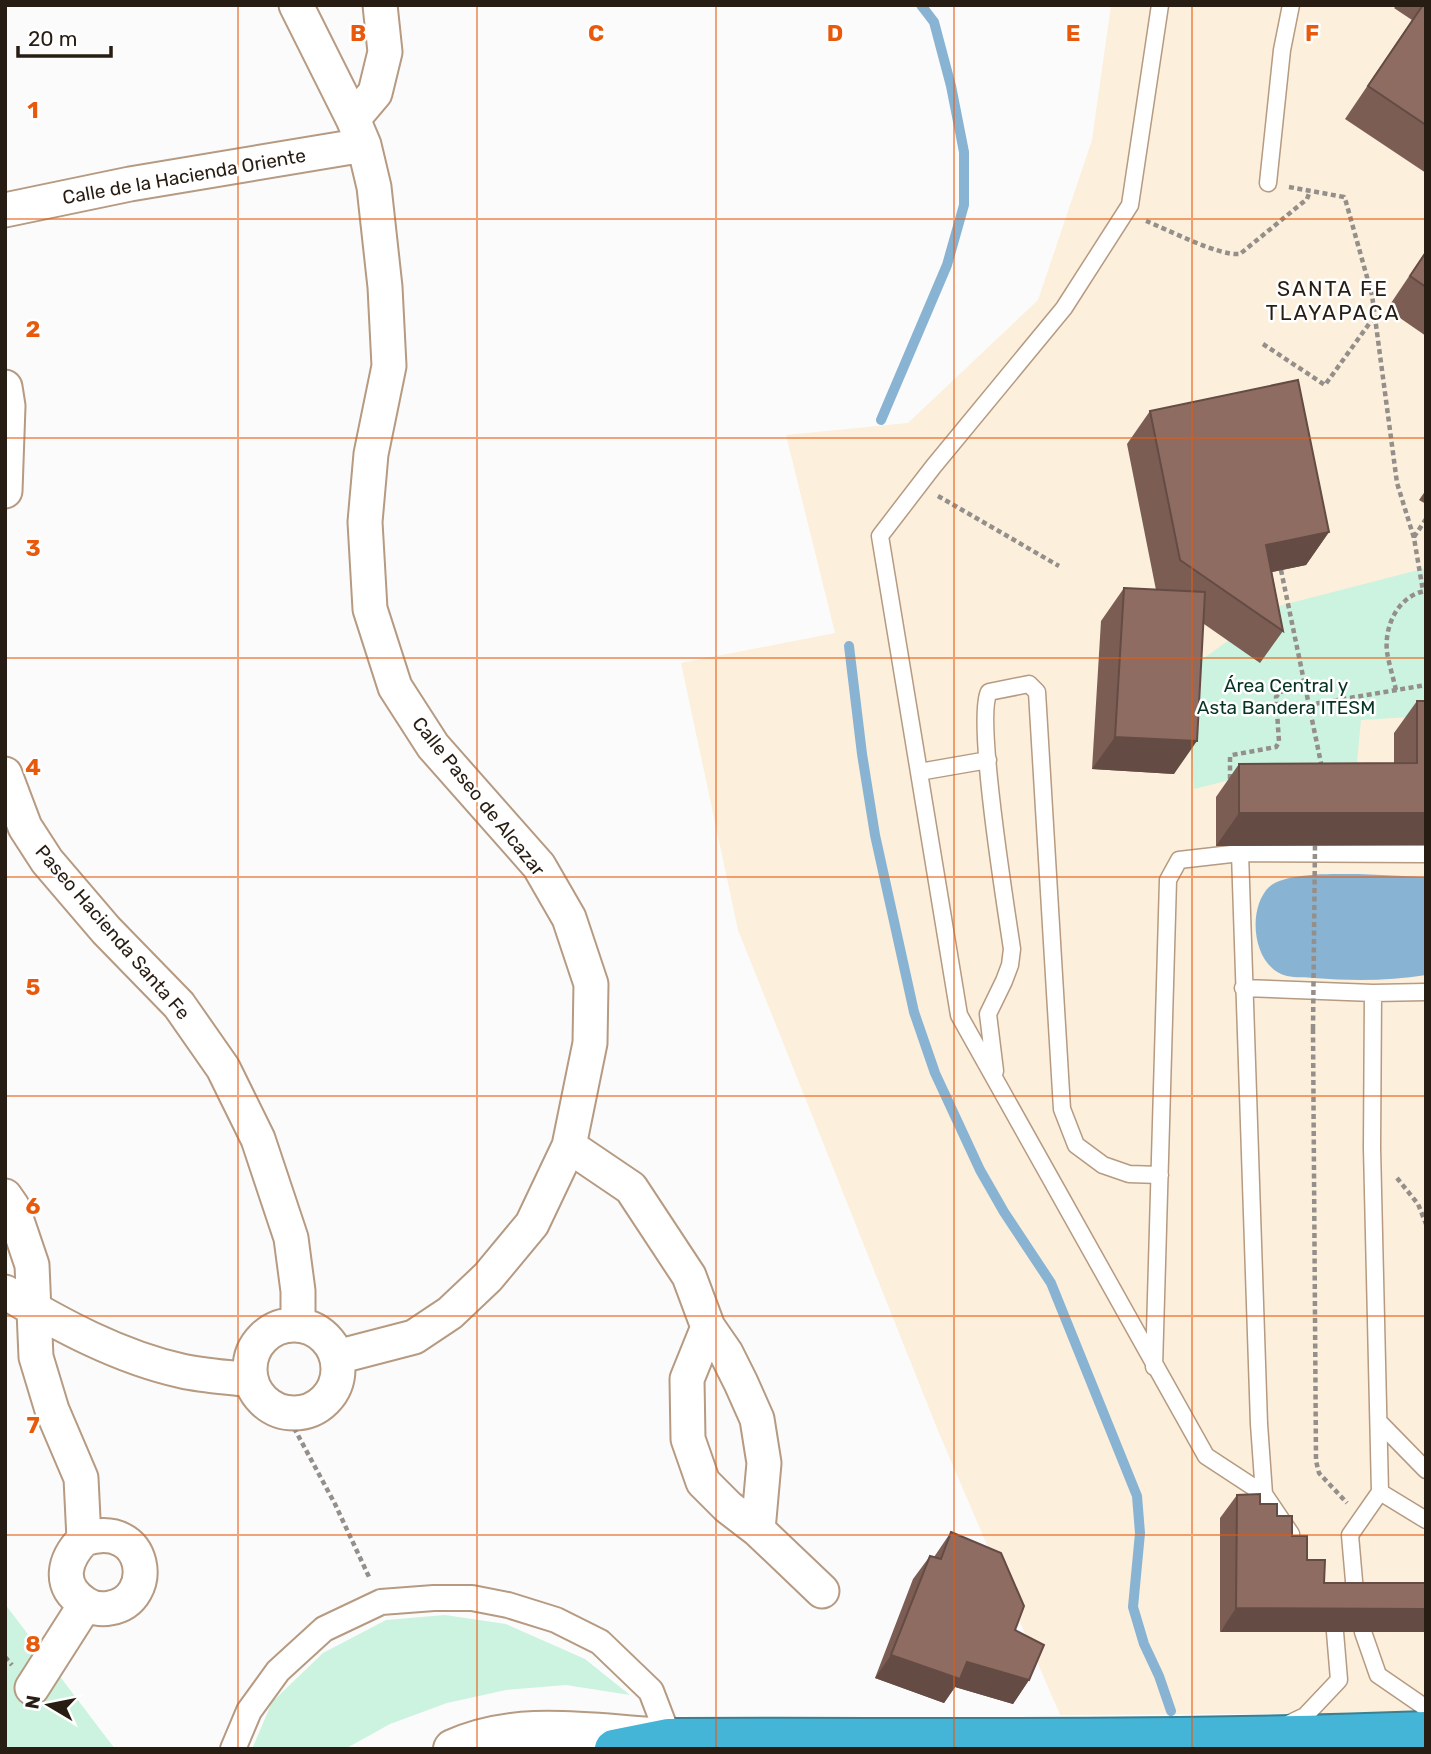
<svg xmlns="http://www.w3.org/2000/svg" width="1431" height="1754" font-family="Rubik,sans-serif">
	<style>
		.education { fill: #fcefdb }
		.green { fill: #ccf3df }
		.water { fill: #88b3d2 }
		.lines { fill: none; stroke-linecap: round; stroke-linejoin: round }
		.stream { stroke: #88b3d2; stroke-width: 10 }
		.service-casing { stroke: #b69a81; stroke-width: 19 }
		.pedestrian-casing { stroke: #b69a81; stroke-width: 28 }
		.minor-casing { stroke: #b69a81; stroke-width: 37 }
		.secondary-casing { stroke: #b69a81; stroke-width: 42 }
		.motorway-casing { stroke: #3a7f92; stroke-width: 42 }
		.path { stroke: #948f8a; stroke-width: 4.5; stroke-dasharray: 5 3.5; stroke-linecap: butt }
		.service { stroke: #fff; stroke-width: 16 }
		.pedestrian { stroke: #fff; stroke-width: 24 }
		.minor { stroke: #fff; stroke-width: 33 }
		.secondary { stroke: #fff; stroke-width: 38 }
		.motorway { stroke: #44b4d7; stroke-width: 38 }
		.path-bridge { stroke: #948f8a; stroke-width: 4.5; stroke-dasharray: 5 3.5; stroke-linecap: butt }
		.wall { fill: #7b5d54 }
		.shaded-wall { fill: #644c45 }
		.building { fill: #8f6c62; stroke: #644c45; stroke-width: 2 }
		.grid { fill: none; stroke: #e8590c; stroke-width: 2; stroke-opacity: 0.55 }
		.labels { text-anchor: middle; stroke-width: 5; stroke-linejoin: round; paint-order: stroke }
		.street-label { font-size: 19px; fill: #281d13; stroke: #fff }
		.park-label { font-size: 19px; fill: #063322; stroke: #fff }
		.neighbourhood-label { font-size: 21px; letter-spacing: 2px; fill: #281d13; stroke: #fff }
		.grid-label { font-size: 23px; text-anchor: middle; font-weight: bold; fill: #e8590c; stroke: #fff; stroke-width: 5; stroke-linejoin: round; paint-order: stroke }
	</style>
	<rect width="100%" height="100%" fill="#fbfbfb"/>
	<path class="education" d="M1111 5H1426V1713L1060 1715 939 1433 738 930 681 663 835 633 786 435 908 423 1038 300 1092 140Z"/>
	<path class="green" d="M1426 568V716L1361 720 1355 783 1262 772 1194 789 1186 671 1275 607Z
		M5 1604 115 1749H5Z
		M445 1615 506 1624 585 1659 630 1695 566 1685 506 1690 447 1703 390 1724 345 1749H252L272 1702 323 1653 386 1620Z"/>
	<path class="water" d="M1358 874 1426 877V975C1390 981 1351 981 1314 978 1306 977 1296 978 1287 976 1253 968 1246 910 1269 887 1285 872 1336 874 1358 874Z"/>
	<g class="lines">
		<path class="stream" d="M881 420 947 265 964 205V152L951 86 934 22 921 5
			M849 646 862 754 875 835 914 1012 935 1073 980 1170 1004 1212 1051 1283 1137 1496 1140 1533 1133 1607 1144 1644 1159 1676 1171 1711"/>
		<g class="service-casing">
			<path id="service" d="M1160 5 1130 205 1064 308 933 467 880 536 959 1015 1206 1456 1264 1494
				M1268 183 1282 50 1291 5
				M919 772 988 760
				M1243 988 1373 993 1426 992
				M995 1071 988 1014 1004 981 1010 965 1012 949C1006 908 975 718 989 692L1029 684 1037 692 1062 1109 1076 1145 1103 1165 1129 1174 1160 1175
				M1154 1367 1168 880 1179 860 1240 853
				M1379 1422 1426 1470
				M1380 1492 1426 1520
				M1291 1534 1264 1494 1259 1424 1240 853 1426 854
				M1356 1604 1350 1535 1380 1492 1372 1148 1373 993
				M1363 1632 1378 1675 1426 1708
				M1288 1724 1305 1716 1339 1680 1335 1632"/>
		</g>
		<g class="pedestrian-casing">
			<path id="pedestrian" d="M233 1749 249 1711 278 1671 324 1629 381 1602 434 1598H472L508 1605 556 1620 600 1642 651 1691 669 1738"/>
		</g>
		<g class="minor-casing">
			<path id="minor" d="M296 5 353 119 364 145 374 187 385 287 389 366 371 454 365 522 370 609 395 687 433 746 539 866 569 918 591 984 590 1043 569 1146 532 1224 488 1277 450 1313 414 1337 337 1357
				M353 119 375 93 385 52 380 5
				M5 210 130 184 364 145
				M5 387 8 406 5 491
				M5 774 25 827 47 861 106 930 179 1005 223 1068 258 1139 291 1238 298 1291V1324
				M569 1146 631 1188 689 1276 708 1327 726 1353 741 1383 757 1419 764 1463 758 1530
				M5 1196 12 1206 32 1265 36 1357 52 1410 81 1478 84 1539C64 1559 57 1585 84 1603 91 1608 101 1610 110 1608 158 1600 148 1518 84 1539
				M5 1292C60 1325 119 1357 182 1371 204 1376 228 1377 251 1380
				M250 1369a44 44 0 1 1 88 0a44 44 0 1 1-88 0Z
				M708 1327 687 1379 688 1439 703 1482 728 1507 758 1530 822 1591
				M32 1688 85 1605"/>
		</g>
		<g class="secondary-casing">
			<path id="secondary" d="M453 1749C517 1720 587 1733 655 1737"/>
		</g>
		<g class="motorway-casing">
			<path id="motorway" d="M614 1749 669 1738C921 1737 1174 1741 1426 1731"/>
		</g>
		<path class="path" d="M1289 187 1344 197 1346 202 1372 295 1397 483 1414 538 1423 591
			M1146 221C1169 230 1218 256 1240 254L1307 199 1310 191
			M1263 344 1325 385 1374 317
			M938 496 1059 566
			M1414 537 1426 519
			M1281 570 1322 768
			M1396 690C1393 677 1389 664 1387 652 1384 626 1398 596 1425 591
			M1308 705 1426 685
			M1230 779V757L1232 755 1276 747 1279 742 1276 697 1280 692 1305 686
			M1313 1029 1316 1461 1319 1473 1347 1503
			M1397 1178 1418 1204 1426 1224
			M286 1413 335 1504 370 1579
			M5 1657 12 1665"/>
		<use href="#service" class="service"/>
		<use href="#pedestrian" class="pedestrian"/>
		<use href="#minor" class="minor"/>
		<use href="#secondary" class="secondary"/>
		<use href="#motorway" class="motorway"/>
		<path class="path-bridge" d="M1313 1029 1315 845"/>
	</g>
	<path class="wall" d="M1397 5H1426V173L1345 119 1412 20 1394 8Z
		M1426 251V336L1387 309Z
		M1150 411 1329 532 1306 565 1272 572 1283 631 1260 663 1204 624 1174 774 1092 769 1101 621 1124 588 1156 590 1127 444Z
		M1426 490V504L1419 500Z
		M1417 701 1426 845 1216 846V797L1239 764 1394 763V733Z
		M1237 1495 1260 1504 1277 1516 1292 1536 1220 1632V1518Z
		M951 1532 1015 1630 1029 1680 1013 1704 955 1687 944 1703 875 1678 913 1579 930 1556 934 1557Z"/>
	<path class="shaded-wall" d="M1329 532 1306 565 1243 578 1266 545Z
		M1115 737 1197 741 1174 774 1092 769Z
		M1239 813H1426V845L1216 846Z
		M1236 1608 1426 1609V1632H1220Z
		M891 1655 967 1662 1029 1680 1013 1704 955 1687 944 1703 875 1678Z"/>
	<path class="building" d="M1423 5H1426V125L1368 86Z
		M1426 252V287L1410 276Z
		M1298 380 1329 532 1266 545 1283 631 1180 560 1150 411Z
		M1124 588 1205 592 1197 741 1115 737Z
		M1417 701H1426V813H1239V764L1417 763Z
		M1260 1494V1504H1277V1516H1292V1536H1307V1560H1325L1324 1583H1426V1609L1236 1608 1237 1495Z
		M951 1532 1001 1553 1024 1606 1015 1630 1044 1645 1029 1680 967 1662 960 1679 891 1655 930 1556 941 1559Z"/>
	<path class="grid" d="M238 5V1749M477 5V1749M716 5V1749M954 5V1749M1192 5V1749M5 219H1426M5 438H1426M5 658H1426M5 877H1426M5 1096H1426M5 1316H1426M5 1535H1426"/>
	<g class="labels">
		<g class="street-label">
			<text transform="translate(184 176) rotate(-10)" y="7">Calle de la Hacienda Oriente</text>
			<text transform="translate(479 796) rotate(51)" y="7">Calle Paseo de Alcazar</text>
			<text transform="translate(113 932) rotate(49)" y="7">Paseo Hacienda Santa Fe</text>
		</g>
		<g class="park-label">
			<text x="1286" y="692">Área Central y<tspan x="1286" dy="22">Asta Bandera ITESM</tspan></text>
		</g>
		<g class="neighbourhood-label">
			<text x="1333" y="296">SANTA FE<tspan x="1333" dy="24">TLAYAPACA</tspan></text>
		</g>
	</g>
	<g class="grid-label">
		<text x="358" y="41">B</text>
		<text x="596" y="41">C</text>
		<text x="835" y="41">D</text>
		<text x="1073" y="41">E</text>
		<text x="1312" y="41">F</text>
		<text x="33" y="118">1</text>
		<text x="33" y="337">2</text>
		<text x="33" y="556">3</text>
		<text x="33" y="775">4</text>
		<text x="33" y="995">5</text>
		<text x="33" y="1214">6</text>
		<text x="33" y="1433">7</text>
		<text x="33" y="1652">8</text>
	</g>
	<rect width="1431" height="1754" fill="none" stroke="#281d13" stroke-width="14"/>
	<g transform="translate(49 1705) rotate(280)" stroke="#ffffff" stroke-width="5" paint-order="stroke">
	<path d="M0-5L12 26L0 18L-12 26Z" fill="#281d13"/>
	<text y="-10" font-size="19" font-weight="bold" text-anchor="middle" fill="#281d13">N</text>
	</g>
	<path d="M18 46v10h93v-10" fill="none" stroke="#281d13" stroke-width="3.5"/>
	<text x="28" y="46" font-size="21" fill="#281d13" stroke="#ffffff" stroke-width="5" paint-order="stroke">20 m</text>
</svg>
